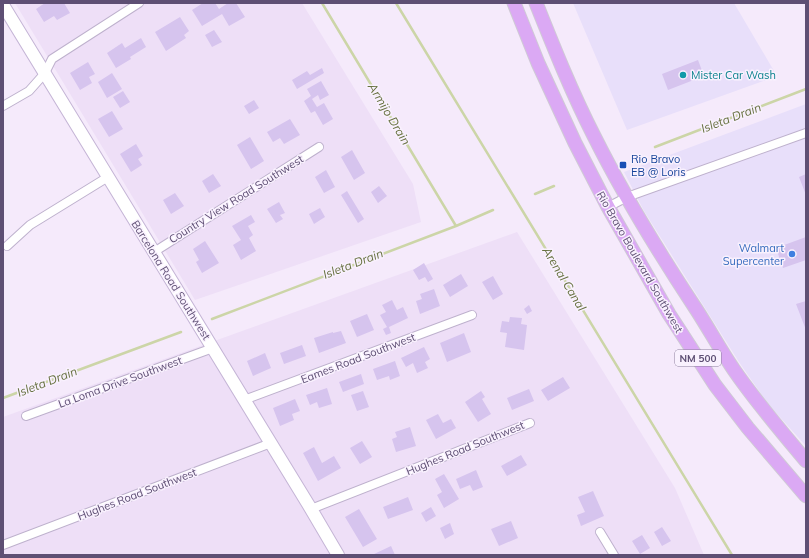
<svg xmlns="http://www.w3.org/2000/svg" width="809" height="558" font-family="Mulish,sans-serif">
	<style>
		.residential { fill: #eedff7 }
		.commercial { fill: #e8dffa }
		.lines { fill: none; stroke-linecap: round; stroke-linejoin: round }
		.stream { stroke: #ccd5a7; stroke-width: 2.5 }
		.building { fill: #d6c4ee }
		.street-casing { stroke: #beb1cd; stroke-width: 10 }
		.secondary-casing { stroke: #c5b5d6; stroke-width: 14 }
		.primary-casing { stroke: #cfcad5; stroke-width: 15 }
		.street { stroke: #fff; stroke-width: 8 }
		.secondary { stroke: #fff; stroke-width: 12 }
		.primary { stroke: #dba9f4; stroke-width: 13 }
		.culture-dot { fill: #0f9aa8; stroke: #f9f1fe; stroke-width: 1.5 }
		.transit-dot { fill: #1a4fb4; stroke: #f9f1fe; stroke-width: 1.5 }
		.shop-dot { fill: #3f7fe0; stroke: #f9f1fe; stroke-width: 1.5 }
		.labels { text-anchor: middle; stroke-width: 3; stroke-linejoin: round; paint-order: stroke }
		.shield { fill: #f9f1fe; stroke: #8c809d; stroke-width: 1 }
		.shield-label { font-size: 10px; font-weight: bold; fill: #5e4f74 }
		.culture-label { font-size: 11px; fill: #0d838f; stroke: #f9f1fe; text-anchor: start }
		.transit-label { font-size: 11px; fill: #164399; stroke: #f9f1fe; text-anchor: start }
		.street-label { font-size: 11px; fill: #5e4f74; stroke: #f9f1fe }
		.shop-label { font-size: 11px; fill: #366cbe; stroke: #f9f1fe; text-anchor: end }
		.water-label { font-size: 12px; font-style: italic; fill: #677140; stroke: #f9f1fe }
	</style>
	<rect width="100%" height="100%" fill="#f5eafb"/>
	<path class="residential" d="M15 3H302L413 184 421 222 195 300Z
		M517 232 675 488 704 555H3V417Z"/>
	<path class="commercial" d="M573 3H734L777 76 627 130Z
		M806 104V446L768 404 739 362 644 211 624 172Z"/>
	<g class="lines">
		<path class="stream" d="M322 3 456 226
			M396 3 732 555
			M655 147 806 89
			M535 194 554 186
			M212 319 456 226 493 210
			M3 398 181 332"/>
	</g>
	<path class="building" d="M45 3H64L70 13 57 20 54 16 44 22 36 9Z
		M203 3H215L219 9 228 3H236L245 17 229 26 222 14 202 26 192 10Z
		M180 17 189 31 184 35 186 38 166 51 155 32Z
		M214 30 222 42 212 47 205 35Z
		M141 38 146 47 130 57 131 59 116 68 107 53 122 43 125 48Z
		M698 60 704 76 668 90 662 74Z
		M88 62 95 74 89 77 92 83 80 90 70 73Z
		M322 68 324 73 297 89 292 80 307 71 310 75Z
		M112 73 122 89 107 98 98 82Z
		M321 81 329 95 320 100 318 95 312 99 317 107 324 103 333 119 323 125 315 111 311 113 304 101 311 96 307 89Z
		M123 91 130 102 120 108 113 97Z
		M254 100 259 108 249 114 244 106Z
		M112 111 123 129 109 137 98 119Z
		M290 119 300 135 284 144 280 138 273 142 267 132Z
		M250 137 264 161 251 169 237 145Z
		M136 144 143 156 138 159 142 165 131 172 120 154Z
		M352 150 365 173 354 180 341 157Z
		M326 170 335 187 324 193 315 177Z
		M213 174 221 186 209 193 202 181Z
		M806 174V195L799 177Z
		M379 186 387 196 378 203 371 192Z
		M347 191 364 219 358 223 341 195Z
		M175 193 184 206 171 214 163 200Z
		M279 202 285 213 280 215 283 219 276 223 267 209Z
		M320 208 325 217 314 224 309 214Z
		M251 215 255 222 248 226 253 235 249 238 256 251 241 260 233 245 241 240 232 226Z
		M806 237V260L783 268 776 248Z
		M205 241 219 263 202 273 196 262 199 260 193 249Z
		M424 263 433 279 428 282 425 277 419 280 413 270Z
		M461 274 468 286 450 297 443 285Z
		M493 276 503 294 493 300 482 282Z
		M434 289 440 306 420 314 416 301 422 299 420 294Z
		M392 300 397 310 403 307 408 318 389 327 391 333 386 335 383 329 387 327 380 315 386 312 382 305Z
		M806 301V330L796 304Z
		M529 305 532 311 527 314 524 309Z
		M367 314 374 330 357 337 350 321Z
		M510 317 522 318 521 324 527 325 524 350 505 347 507 333 500 332 502 321 509 322Z
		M341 331 346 343 319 353 314 338 333 332V333Z
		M464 333 471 352 447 362 440 343Z
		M302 345 306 356 284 364 280 353Z
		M424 347 430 359 425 362 428 368 417 373 413 363 406 367 401 358Z
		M265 353 271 368 253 376 247 361Z
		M395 361 400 376 390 380 389 376 377 380 373 369Z
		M361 374 364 384 343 392 339 382Z
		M563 377 570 388 548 401 541 390Z
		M327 388 332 404 319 408 317 402 310 405 306 395Z
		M529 389 534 401 512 410 507 398Z
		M363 391 369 407 357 411 351 395Z
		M481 391 485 397 482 399 491 414 478 422 465 402Z
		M295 399 300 411 292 414 294 420 280 426 273 408Z
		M438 414 443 423 451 419 456 428 436 439 426 420Z
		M410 427 416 446 396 452 392 439 397 437 395 432Z
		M362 441 372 457 360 464 350 448Z
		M314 447 322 463 334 456 341 468 318 481 303 453Z
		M521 455 527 465 507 476 501 466Z
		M476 470 483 487 473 491 470 485 460 489 456 479Z
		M444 474 459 499 444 508 437 495 442 492 435 479Z
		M593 491 604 516 581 526 577 515 585 512 578 497Z
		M408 497 413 510 388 519 383 507Z
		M431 507 436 516 426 522 421 513Z
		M359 509 377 539 363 547 345 517Z
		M511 521 518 538 499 546 491 529Z
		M450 523 454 534 445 539 440 528Z
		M662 527 671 541 662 546 654 532Z
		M642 535 650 548 640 554 632 541Z
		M391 546 395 555H372Z"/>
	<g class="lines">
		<g class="street-casing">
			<path id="street" d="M3 106 29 91 45 73 52 59 139 3
				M608 207 627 197 806 133
				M7 246 30 225 108 177
				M154 252 319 147
				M244 400 472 315
				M26 416 213 348
				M311 509 530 423
				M600 532 614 555
				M3 545 271 443"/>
		</g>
		<g class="secondary-casing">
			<path id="secondary" d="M3 5 311 509 338 555"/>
		</g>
		<g class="primary-casing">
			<path id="primary" d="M514 3 538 63 575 143 608 207 669 314 715 385 748 428 806 496
				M536 3C554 48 572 93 594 136 624 196 659 253 696 309 709 329 721 351 734 370 756 402 781 431 806 461"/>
		</g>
		<use href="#street" class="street"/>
		<use href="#secondary" class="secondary"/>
		<use href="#primary" class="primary"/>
	</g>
	<circle class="culture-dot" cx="683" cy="75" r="4"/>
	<rect class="transit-dot" x="619" y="161" width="8" height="8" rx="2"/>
	<circle class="shop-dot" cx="792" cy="254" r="4"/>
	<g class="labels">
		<rect class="shield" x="675" y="350" width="46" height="16" rx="3"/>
		<g class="shield-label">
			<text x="698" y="362">NM 500</text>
		</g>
		<g class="culture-label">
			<text x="691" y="79">Mister Car Wash</text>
		</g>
		<g class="transit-label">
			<text x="631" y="163">Rio Bravo<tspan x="631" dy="13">EB @ Loris</tspan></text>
		</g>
		<g class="street-label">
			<text transform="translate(236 199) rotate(-32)" y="4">Country View Road Southwest</text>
			<text transform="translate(640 262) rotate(60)" y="4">Rio Bravo Boulevard Southwest</text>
			<text transform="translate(171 280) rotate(58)" y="4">Barcelona Road Southwest</text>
			<text transform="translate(358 358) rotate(-21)" y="4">Eames Road Southwest</text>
			<text transform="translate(120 382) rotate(-20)" y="4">La Loma Drive Southwest</text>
			<text transform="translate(465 448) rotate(-22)" y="4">Hughes Road Southwest</text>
			<text transform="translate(137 494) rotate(-21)" y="4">Hughes Road Southwest</text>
		</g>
		<g class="shop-label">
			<text x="784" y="252">Walmart<tspan x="784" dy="13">Supercenter</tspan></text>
		</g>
		<g class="water-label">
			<text transform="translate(389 114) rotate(59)" y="4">Armijo Drain</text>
			<text transform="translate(731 118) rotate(-21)" y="4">Isleta Drain</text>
			<text transform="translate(353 264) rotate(-21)" y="4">Isleta Drain</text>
			<text transform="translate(564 279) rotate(59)" y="4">Arenal Canal</text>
			<text transform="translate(47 382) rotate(-21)" y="4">Isleta Drain</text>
		</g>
	</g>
	<rect width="809" height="558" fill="none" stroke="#5e4f74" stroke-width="8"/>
</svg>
